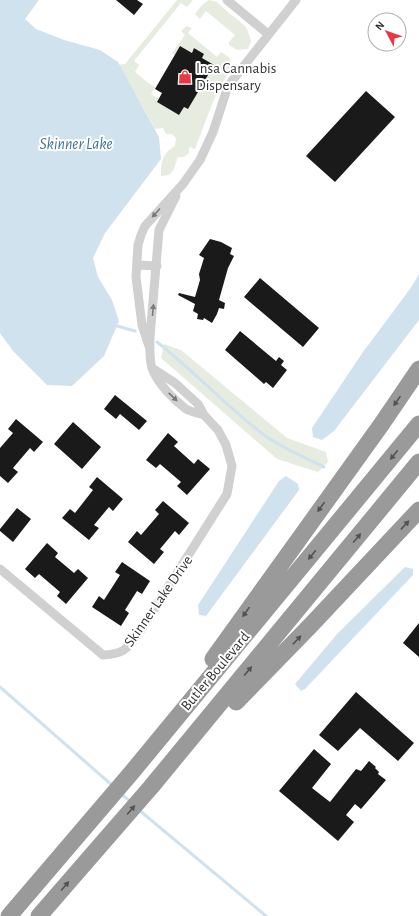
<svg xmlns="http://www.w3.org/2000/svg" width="419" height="916" font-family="'Alegreya Sans',sans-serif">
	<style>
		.green { fill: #e6ecdf }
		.water { fill: #cfe2ee }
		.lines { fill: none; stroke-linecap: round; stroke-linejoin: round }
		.stream { stroke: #cfe2ee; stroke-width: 3 }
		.building { fill: #1a1a1a }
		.street { stroke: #d0d0d0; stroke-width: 9 }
		.highway { stroke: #9a9a9a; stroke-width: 17 }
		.oneway { fill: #7a7a7a }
		.oneway2 { fill: #525252 }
		.labels { text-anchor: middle; stroke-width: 4; stroke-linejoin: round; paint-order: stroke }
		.poi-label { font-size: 15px; fill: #333; stroke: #fff; text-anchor: start }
		.street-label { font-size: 15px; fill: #333; stroke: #fff }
		.water-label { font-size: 16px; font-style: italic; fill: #3f7597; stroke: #fff }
	</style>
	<rect width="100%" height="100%" fill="#fff"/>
	<path class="green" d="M177 0H193L187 7 181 3 134 61 139 65 135 72 147 82 155 87 151 94 159 99 157 102 179 115 184 107 188 109 214 66 202 58 204 54 194 48 192 53 180 46 175 55 172 53 185 35 181 31 186 26 192 28 188 33 217 57 221 52 230 58 231 69 220 87 212 104 195 149 189 147V153L184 157H178L173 171 169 175 161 176C161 161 162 154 175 146L176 138 172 134H166L163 128 155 129 136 95 116 65 125 64Z
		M209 0 217 2 230 14 233 16 244 25 247 29 251 41 248 49 237 50 229 45V42L235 35 206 11 200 19 195 14 202 5Z
		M164 344 181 350 287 438 326 452 328 462 318 472 277 459 161 358Z"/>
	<path class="water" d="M0 0H39L25 19 36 29 64 40 100 50 118 62 159 137 161 159 105 233 93 258 98 277 112 300 119 321 104 356 72 386 47 385 13 351 0 333Z
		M419 274V320L334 431 322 440 313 437 312 428 363 352 410 289Z
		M286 476 298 484 299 490 206 616 199 615 198 605 279 481Z
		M405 567 413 569V575L305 689 301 691 295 684 338 633Z"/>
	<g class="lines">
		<path class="stream" d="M117 326 135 331
			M157 342C194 371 226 406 264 435 282 448 304 457 324 467
			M0 687 113 786
			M121 794 131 802
			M139 810 266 916"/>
	</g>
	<path class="building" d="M116 0H137L143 4 134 15Z
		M180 46 192 53 194 48 204 54 202 58 214 65 188 109 184 107 179 115 157 102 162 93 155 89Z
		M366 91 395 117 335 182 306 156Z
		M210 239 221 242 232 248 230 254 234 256 228 268 219 300 225 303 224 309 219 308 217 314 212 323 204 318 203 320 197 319 198 314 193 311 195 304 178 295 179 293 195 297 200 280 199 274 204 258 199 255Z
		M260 278 319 328 303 347 244 297Z
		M240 331 276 361 279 357 284 361 281 365 287 370 273 388 266 382 264 384 225 350Z
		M115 395 147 421 139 430 120 414 116 419 104 409Z
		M16 419 43 442 34 452 30 448 13 468 18 472 8 483 0 476V448L13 433 8 429Z
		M73 422 101 447 82 469 54 444Z
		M168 433 178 442 174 446 194 464 198 459 210 469 187 495 177 486 181 482 160 464 156 468 146 460Z
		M97 477 123 499 113 511 109 507 94 525 99 528 89 540 62 518 70 509 75 513 93 490 89 487Z
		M163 501 189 523 179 535 175 531 160 549 164 552 154 564 128 542 137 531 141 535 159 514 155 510Z
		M17 508 31 519 13 542 0 531V529Z
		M47 543 58 553 55 557 74 573 78 569 88 578 66 604 57 596 60 592 39 574 35 578 25 569Z
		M122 562 150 581 142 594 137 591 125 610 129 613 121 626 92 607 99 596 104 600 120 575 115 572Z
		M419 623V657L403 643Z
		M356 692 414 743 398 761 360 728 338 751 319 735Z
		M314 749 331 764 312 788 330 802 356 769 361 771 369 761 376 767 375 768 379 772 378 774 386 780 361 809 355 804 346 815 354 822 338 841 279 791Z"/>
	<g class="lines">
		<path class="street" d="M227 0 268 34
			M176 196 159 230 150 337C150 346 149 359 152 368 157 383 174 400 186 409 191 412 198 413 204 415
			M137 265 157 266
			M150 349 142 325 136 277 138 245 141 235 145 226 183 184 200 160 213 132 228 86 296 0
			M0 569 103 655C127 654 127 647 141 630L227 494 232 466 226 445 218 430 204 415 198 404 175 383 152 368"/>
		<path class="highway" d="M213 659 381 425 419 369
			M236 702 311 625 419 510
			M9 916 132 772 419 424
			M39 916 151 787 419 462"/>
	</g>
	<defs><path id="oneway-solid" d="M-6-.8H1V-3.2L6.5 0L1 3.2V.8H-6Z"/></defs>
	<g class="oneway">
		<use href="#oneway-solid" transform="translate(156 213) rotate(132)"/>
		<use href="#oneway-solid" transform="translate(153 310) rotate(-85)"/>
		<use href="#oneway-solid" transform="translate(173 397) rotate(43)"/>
	</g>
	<g class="oneway2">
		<use href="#oneway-solid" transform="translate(397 401) rotate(125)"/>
		<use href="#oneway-solid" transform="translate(394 455) rotate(129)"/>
		<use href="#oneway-solid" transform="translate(321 507) rotate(126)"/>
		<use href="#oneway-solid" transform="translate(405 525) rotate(-47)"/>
		<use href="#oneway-solid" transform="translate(357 538) rotate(-50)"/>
		<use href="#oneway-solid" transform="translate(312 555) rotate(129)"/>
		<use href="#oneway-solid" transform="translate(246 612) rotate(125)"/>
		<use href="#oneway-solid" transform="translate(297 640) rotate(-46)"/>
		<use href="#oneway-solid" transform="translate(248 671) rotate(-50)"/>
		<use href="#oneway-solid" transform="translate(131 810) rotate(-49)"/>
		<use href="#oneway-solid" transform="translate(65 886) rotate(-49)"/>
	</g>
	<defs>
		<g id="shop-bare" transform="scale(1.08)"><path d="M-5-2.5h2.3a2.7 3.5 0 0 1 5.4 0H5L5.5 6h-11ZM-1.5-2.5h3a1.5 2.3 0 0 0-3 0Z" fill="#e63946" stroke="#fff" stroke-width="2.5" paint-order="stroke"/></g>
	</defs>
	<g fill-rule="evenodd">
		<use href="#shop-bare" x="185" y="77"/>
	</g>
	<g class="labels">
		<g class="poi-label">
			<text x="196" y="73">Insa Cannabis<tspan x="196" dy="17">Dispensary</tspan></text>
		</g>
		<g class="street-label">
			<text transform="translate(158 601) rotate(-55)" y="5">Skinner Lake Drive</text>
			<text transform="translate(215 671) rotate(-50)" y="5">Butler Boulevard</text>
		</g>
		<g class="water-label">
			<text x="76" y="149">Skinner Lake</text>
		</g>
	</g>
	<g transform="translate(387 32) rotate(311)"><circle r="19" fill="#ffffff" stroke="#adadad"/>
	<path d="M0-3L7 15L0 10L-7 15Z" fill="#e63946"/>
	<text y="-6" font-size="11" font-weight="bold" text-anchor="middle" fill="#333333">N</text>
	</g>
</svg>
